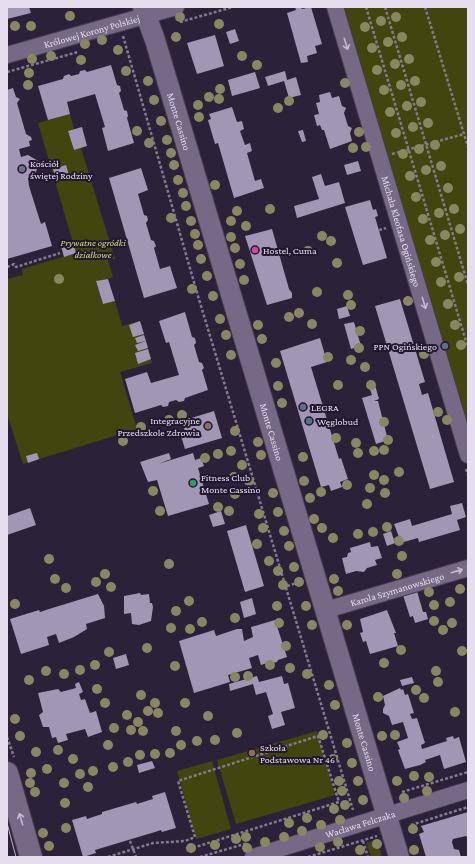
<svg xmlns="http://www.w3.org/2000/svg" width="475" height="864" font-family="'Crimson Pro',serif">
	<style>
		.green { fill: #43450e }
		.building { fill: #a296b5 }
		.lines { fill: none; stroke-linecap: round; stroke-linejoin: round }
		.minor-casing { stroke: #463c51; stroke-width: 18 }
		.tertiary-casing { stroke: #463c51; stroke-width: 22 }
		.secondary-casing { stroke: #463c51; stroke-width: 24 }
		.path { stroke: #827a8e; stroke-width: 2.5; stroke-dasharray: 3 2; stroke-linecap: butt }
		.minor { stroke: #756986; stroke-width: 16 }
		.tertiary { stroke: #756986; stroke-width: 20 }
		.secondary { stroke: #756986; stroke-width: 22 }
		.tram { stroke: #beb7c9; stroke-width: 1 }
		.tree { fill: #898761 }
		.oneway { stroke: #c3bbcf }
		.worship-dot { fill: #6b7280; stroke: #21172f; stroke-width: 1.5 }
		.hotel-dot { fill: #d1479c; stroke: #21172f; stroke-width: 1.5 }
		.service-dot { fill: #5c6f8a; stroke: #21172f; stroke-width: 1.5 }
		.education-dot { fill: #8d6e63; stroke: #21172f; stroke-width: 1.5 }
		.leisure-dot { fill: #2e9e5b; stroke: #21172f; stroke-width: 1.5 }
		.labels { text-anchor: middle; stroke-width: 4; stroke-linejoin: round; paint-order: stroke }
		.street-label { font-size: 10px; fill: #e4deee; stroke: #21172f }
		.poi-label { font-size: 10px; fill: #e4deee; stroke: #21172f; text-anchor: start }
		.park-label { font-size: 10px; font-style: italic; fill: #d6db81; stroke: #21172f }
	</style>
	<rect width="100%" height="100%" fill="#2b2139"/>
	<path class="green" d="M343 7H468V428Z
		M70 114 74 129 68 131 74 150 81 148 115 259 108 260 113 277 96 282 103 304 115 301 122 326 140 321 152 363 120 372 137 429 23 464 7 414V279L23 275 22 269 76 253 38 123Z
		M317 731 335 795 236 824 217 760Z
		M212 761 231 829 196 839 177 771Z
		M377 840 382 857H371L366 843Z"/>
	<path class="building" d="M7 7H29L31 13 7 19Z
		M295 7H301L302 9 311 7 322 44 315 46 317 53 307 56 308 62 301 63 287 13 296 10Z
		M235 29 239 41 230 44 226 32Z
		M215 35 224 66 197 74 187 43Z
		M111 65 117 85 120 86 121 91 119 93 124 110 127 111 128 116 127 118 134 143 108 151 102 128 105 127 95 94 67 102 70 114 48 120 38 86 63 79 64 76 69 74 71 76 79 74 80 71 85 70 87 72Z
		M285 71 287 80 296 77 301 95 289 98 284 81 268 86 265 77Z
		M255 72 260 88 232 96 228 80Z
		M13 88 16 97 20 99 17 103 26 134 31 137 32 140 29 141 30 146 19 149 21 157 28 155 40 162 34 176 28 178 29 186 41 224 45 222 52 246 7 259 8 152 7 90Z
		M330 92 332 98 339 96 342 106 346 108 344 113 348 126 352 128 350 133 352 141 330 149 324 130H322L320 125 317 126 314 115 319 114 316 103 320 102 319 95Z
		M232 107 237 122 242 121 244 129 240 131 245 145 250 143 252 151 247 153 255 181 261 179 264 188 234 198 218 143 215 144 208 120 211 119 209 114Z
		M82 127 87 146 74 150 68 131Z
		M303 130 306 141 302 142 298 131Z
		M358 161 361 171 347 175 344 165Z
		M66 165 69 175 56 179 53 169Z
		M141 168 148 190 138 194 144 215 147 216 148 220 146 223 151 240 154 241 156 246 154 248 160 269 170 266 177 288 144 298 109 178Z
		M321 174 325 186 339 182 345 203 297 218 294 206 319 199 312 177Z
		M370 200 373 210 376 209 378 216 375 217 387 258 363 265 345 207Z
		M272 229 289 289 292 293V298L267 305 245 236Z
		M73 242 76 253 64 257 61 246Z
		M108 279 115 301 103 304 96 281Z
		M400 299 425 382 419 384 422 395 428 393 454 482 430 489 375 306Z
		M347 306 350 316 339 319 337 309Z
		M185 312 192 337 195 338 196 343 194 345 199 362 202 363 204 368 202 370 208 390 185 398 184 401 179 402 176 400 169 402 168 406 163 407 161 405 135 413 125 379 147 372 151 383 179 375 169 342 166 343 159 321Z
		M140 321 144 334 133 337 129 325Z
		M354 322 361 346 351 349 344 324Z
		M144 335 146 341 137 343 135 338Z
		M320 338 327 362 311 367 339 459 341 458 348 479 340 482 342 487 331 491 329 485 321 487 280 351Z
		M146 341 148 348 138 351 135 345Z
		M148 349 151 359 138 364 135 353Z
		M375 385 379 399 374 401H378L388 440 376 444 362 398 372 395 369 387Z
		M214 411 222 438 185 449 181 436 186 435 182 421Z
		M37 453 39 459 28 463 26 456Z
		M169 453 171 459 158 464 193 453 195 460 201 458 204 466 198 468 209 504 168 516 157 480 148 482 140 462Z
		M462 503 466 517 457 520 460 530 419 542 418 538 400 543 399 540 395 541 394 538 399 537 394 524 410 519 412 526 452 514 450 506Z
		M30 508 36 525 7 535V516Z
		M221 511 225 524 213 527 209 515Z
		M246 525 264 586 245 592 227 531Z
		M391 531 395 543 387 546 383 534Z
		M370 542 371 547 378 546 382 558 375 560 377 565 367 568 364 572 356 571 346 574 342 558 347 557 348 553 351 552 350 548Z
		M417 591 423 612H426L428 619 415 623 413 616 410 617 403 595Z
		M140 593 141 595 149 594 150 603H152L153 607 151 621 139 625 132 624 131 613 124 614V596Z
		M98 594 104 606 105 618 86 624 87 629 74 637 59 643 56 634 47 637 49 645 21 654 10 619 39 610 40 612 49 609Z
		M252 598 256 614 244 618 240 602Z
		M387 610 396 633H394L398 646 370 654 366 641 363 642 360 633 363 632 360 619Z
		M275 620 287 657 278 660 277 662 272 663 270 662 261 665 258 655 249 658 252 668 228 675 230 682 194 693 179 641 214 630 216 636 237 629H242L244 641 253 637 251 627Z
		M126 654 129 665 116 669 113 658Z
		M257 676 259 682 282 676 284 684 288 683 295 708 281 712 285 725 272 729 268 716 273 714 266 692 256 695 253 684 230 691 229 684Z
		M412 677 414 683 402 686 400 680Z
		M79 682 83 692 79 694 81 700 85 699 90 713 96 711 102 732 88 737 85 729 66 734 68 740 58 743 56 737 52 738 49 727H43L39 715 43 712 38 693 58 689 61 692 76 688 75 684Z
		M400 688 401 690 403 689 405 695 408 694 414 713 410 714 412 719 417 718 425 743 421 745 422 749 447 741 446 738 453 736 454 739 459 737 466 762 444 769 440 755 425 760 426 762 420 765 405 769 398 750 400 749 397 742 408 738 403 722 392 725 389 716 383 713V709L385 705 383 696Z
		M152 761 155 768 139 773 137 765Z
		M165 792 176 828 162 832 161 830 155 832 95 850 96 853 83 857 72 820 86 816 87 819 102 814V812L136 802 137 804 153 799 152 796Z
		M468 812V838L466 836 453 839 452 842 454 849 459 850 461 857H426L419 834 424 832 421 826Z"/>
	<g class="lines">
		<g class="minor-casing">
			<g id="minor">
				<path id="s1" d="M335 7 468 455"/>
				<path id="s2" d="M7 55 176 7"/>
				<path id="s3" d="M326 610 468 568"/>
				<path id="s4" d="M253 857 468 790"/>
			</g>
		</g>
		<g class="tertiary-casing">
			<g id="tertiary">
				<path id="s5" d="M143 7 155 40 399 857"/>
			</g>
		</g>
		<g class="secondary-casing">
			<path id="secondary" d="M7 773 31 857"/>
		</g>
		<path class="path" d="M366 7 468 348
			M385 7 468 285
			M425 7 468 147
			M180 22 233 7
			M123 36 198 296 353 810
			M7 72 78 52
			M392 154 464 134
			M379 230 386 228
			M7 267 14 264 16 267 60 253
			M466 469 468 475
			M287 586 300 582
			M7 737 14 757
			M402 792 468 772
			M411 825 468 807
			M130 841 136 857
			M363 841 368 857
			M108 857 153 843 185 841 195 837 178 781 318 736 339 802 186 850
			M200 857 248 843
			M308 857 377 836"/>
		<use href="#minor" class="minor"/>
		<use href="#tertiary" class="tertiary"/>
		<use href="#secondary" class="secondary"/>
		<path class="tram" d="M7 823 16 857"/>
	</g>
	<g class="tree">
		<circle cx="70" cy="16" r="5"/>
		<circle cx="180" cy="17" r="5"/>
		<circle cx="396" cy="17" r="5"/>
		<circle cx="381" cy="21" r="5"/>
		<circle cx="219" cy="24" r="5"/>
		<circle cx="15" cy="26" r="5"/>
		<circle cx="31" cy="26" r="5"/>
		<circle cx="365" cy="27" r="5"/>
		<circle cx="176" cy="37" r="5"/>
		<circle cx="402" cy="37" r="5"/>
		<circle cx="102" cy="40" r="5"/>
		<circle cx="388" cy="42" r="5"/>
		<circle cx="85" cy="44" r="5"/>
		<circle cx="372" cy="48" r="5"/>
		<circle cx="118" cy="50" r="5"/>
		<circle cx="51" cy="56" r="5"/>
		<circle cx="242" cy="56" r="5"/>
		<circle cx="32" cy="59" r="5"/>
		<circle cx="409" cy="59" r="5"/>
		<circle cx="81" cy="60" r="5"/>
		<circle cx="395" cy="64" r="5"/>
		<circle cx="257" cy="65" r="5"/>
		<circle cx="377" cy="70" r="5"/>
		<circle cx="126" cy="71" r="5"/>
		<circle cx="29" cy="73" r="5"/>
		<circle cx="148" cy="81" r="5"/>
		<circle cx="415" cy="81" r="5"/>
		<circle cx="345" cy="83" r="5"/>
		<circle cx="28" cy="85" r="5"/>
		<circle cx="401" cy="85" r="5"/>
		<circle cx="220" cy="89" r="5"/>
		<circle cx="384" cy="90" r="5"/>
		<circle cx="209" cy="97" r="5"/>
		<circle cx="219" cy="99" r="5"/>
		<circle cx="154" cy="100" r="5"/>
		<circle cx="289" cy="101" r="5"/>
		<circle cx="421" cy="102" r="5"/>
		<circle cx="198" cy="105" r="5"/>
		<circle cx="407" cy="106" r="5"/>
		<circle cx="278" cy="108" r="5"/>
		<circle cx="390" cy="112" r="5"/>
		<circle cx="199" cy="117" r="5"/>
		<circle cx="161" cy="121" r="5"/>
		<circle cx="428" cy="123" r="5"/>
		<circle cx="413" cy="127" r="5"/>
		<circle cx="137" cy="131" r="5"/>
		<circle cx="359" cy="132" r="5"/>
		<circle cx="396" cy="133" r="5"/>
		<circle cx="167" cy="140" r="5"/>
		<circle cx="149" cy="143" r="5"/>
		<circle cx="435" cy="145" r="5"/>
		<circle cx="366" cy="147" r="5"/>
		<circle cx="353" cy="148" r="5"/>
		<circle cx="419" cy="149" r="5"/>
		<circle cx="171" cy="153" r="5"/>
		<circle cx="403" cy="154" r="5"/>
		<circle cx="174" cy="165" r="5"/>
		<circle cx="441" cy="166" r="5"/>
		<circle cx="426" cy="170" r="5"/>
		<circle cx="410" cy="176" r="5"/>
		<circle cx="178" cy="180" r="5"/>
		<circle cx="215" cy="185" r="5"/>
		<circle cx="448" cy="188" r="5"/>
		<circle cx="183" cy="193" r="5"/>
		<circle cx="416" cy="197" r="5"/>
		<circle cx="186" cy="206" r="5"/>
		<circle cx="270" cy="209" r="5"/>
		<circle cx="454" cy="209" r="5"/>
		<circle cx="237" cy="211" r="5"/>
		<circle cx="439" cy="213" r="5"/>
		<circle cx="171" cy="218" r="5"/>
		<circle cx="423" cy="219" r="5"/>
		<circle cx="191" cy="221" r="5"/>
		<circle cx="231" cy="221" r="5"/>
		<circle cx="246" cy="226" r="5"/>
		<circle cx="460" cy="229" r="5"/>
		<circle cx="195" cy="234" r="5"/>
		<circle cx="445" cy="235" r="5"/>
		<circle cx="322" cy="236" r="5"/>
		<circle cx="231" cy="237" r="5"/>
		<circle cx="430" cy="240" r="5"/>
		<circle cx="331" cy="241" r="5"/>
		<circle cx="198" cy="245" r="5"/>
		<circle cx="235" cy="248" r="5"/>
		<circle cx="308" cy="251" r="5"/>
		<circle cx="201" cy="259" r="5"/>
		<circle cx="436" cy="262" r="5"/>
		<circle cx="337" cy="263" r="5"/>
		<circle cx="240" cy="264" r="5"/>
		<circle cx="207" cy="276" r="5"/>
		<circle cx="459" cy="277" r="5"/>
		<circle cx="59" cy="279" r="5"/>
		<circle cx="244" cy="280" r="5"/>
		<circle cx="441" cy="282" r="5"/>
		<circle cx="192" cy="289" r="5"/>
		<circle cx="317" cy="292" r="5"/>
		<circle cx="348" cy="295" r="5"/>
		<circle cx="213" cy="296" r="5"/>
		<circle cx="408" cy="301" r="5"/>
		<circle cx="448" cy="304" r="5"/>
		<circle cx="351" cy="305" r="5"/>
		<circle cx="299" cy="313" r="5"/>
		<circle cx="289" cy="317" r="5"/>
		<circle cx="220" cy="319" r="5"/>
		<circle cx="312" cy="324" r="5"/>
		<circle cx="258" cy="325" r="5"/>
		<circle cx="455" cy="325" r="5"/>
		<circle cx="360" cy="331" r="5"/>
		<circle cx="226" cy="335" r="5"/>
		<circle cx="262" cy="339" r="5"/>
		<circle cx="461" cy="345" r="5"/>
		<circle cx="359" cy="348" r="5"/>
		<circle cx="424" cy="354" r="5"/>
		<circle cx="231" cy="355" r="5"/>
		<circle cx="328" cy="357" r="5"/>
		<circle cx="351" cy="360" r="5"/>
		<circle cx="276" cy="363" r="5"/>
		<circle cx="365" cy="367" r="5"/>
		<circle cx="338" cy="385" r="5"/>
		<circle cx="371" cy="385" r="5"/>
		<circle cx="278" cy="386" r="5"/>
		<circle cx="282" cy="403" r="5"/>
		<circle cx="438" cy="412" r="5"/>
		<circle cx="182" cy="415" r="5"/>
		<circle cx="169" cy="420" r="5"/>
		<circle cx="447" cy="420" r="5"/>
		<circle cx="384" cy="422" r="5"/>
		<circle cx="141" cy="427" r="5"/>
		<circle cx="235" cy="431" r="5"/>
		<circle cx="336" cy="438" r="5"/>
		<circle cx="388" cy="440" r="5"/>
		<circle cx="123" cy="441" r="5"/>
		<circle cx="258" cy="442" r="5"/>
		<circle cx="356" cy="443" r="5"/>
		<circle cx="384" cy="450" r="5"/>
		<circle cx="231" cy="451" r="5"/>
		<circle cx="374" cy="451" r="5"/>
		<circle cx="358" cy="453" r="5"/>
		<circle cx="218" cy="454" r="5"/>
		<circle cx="261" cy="455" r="5"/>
		<circle cx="303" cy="457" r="5"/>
		<circle cx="205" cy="458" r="5"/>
		<circle cx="242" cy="465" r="5"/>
		<circle cx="399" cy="472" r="5"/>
		<circle cx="374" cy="475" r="5"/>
		<circle cx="234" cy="477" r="5"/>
		<circle cx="384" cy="480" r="5"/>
		<circle cx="249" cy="481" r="5"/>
		<circle cx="304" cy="481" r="5"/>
		<circle cx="347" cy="485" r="5"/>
		<circle cx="370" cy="488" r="5"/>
		<circle cx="153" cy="491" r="5"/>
		<circle cx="321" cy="492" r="5"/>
		<circle cx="273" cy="493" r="5"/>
		<circle cx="385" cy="493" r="5"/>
		<circle cx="235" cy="494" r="5"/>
		<circle cx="310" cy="498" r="5"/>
		<circle cx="367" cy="504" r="5"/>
		<circle cx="218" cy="507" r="5"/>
		<circle cx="160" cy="511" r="5"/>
		<circle cx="229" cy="511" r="5"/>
		<circle cx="278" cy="512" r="5"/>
		<circle cx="259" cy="514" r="5"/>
		<circle cx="314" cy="519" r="5"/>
		<circle cx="387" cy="527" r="5"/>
		<circle cx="263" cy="528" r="5"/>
		<circle cx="322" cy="528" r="5"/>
		<circle cx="284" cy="531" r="5"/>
		<circle cx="373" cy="532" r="5"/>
		<circle cx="358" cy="534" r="5"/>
		<circle cx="333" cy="538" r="5"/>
		<circle cx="399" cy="541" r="5"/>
		<circle cx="257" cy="544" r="5"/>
		<circle cx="289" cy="546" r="5"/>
		<circle cx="402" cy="556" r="5"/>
		<circle cx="49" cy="559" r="5"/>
		<circle cx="269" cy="561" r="5"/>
		<circle cx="169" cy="564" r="5"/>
		<circle cx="294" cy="567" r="5"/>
		<circle cx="278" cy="571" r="5"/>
		<circle cx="105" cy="574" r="5"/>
		<circle cx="397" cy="574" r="5"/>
		<circle cx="55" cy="579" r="5"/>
		<circle cx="334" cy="579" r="5"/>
		<circle cx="96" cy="582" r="5"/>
		<circle cx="299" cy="582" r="5"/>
		<circle cx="283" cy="585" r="5"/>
		<circle cx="111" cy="587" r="5"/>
		<circle cx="66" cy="588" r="5"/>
		<circle cx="460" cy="589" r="5"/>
		<circle cx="338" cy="591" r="5"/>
		<circle cx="429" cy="592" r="5"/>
		<circle cx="189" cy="601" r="5"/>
		<circle cx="450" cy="602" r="5"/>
		<circle cx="15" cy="604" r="5"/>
		<circle cx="434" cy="605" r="5"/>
		<circle cx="277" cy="606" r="5"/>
		<circle cx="306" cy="606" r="5"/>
		<circle cx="176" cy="611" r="5"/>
		<circle cx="235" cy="618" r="5"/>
		<circle cx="434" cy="621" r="5"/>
		<circle cx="202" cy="622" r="5"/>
		<circle cx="279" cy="623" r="5"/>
		<circle cx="452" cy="623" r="5"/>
		<circle cx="312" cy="625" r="5"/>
		<circle cx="347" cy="625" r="5"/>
		<circle cx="171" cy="628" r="5"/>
		<circle cx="190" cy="629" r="5"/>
		<circle cx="443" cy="630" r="5"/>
		<circle cx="286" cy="646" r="5"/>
		<circle cx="147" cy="648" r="5"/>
		<circle cx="401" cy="650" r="5"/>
		<circle cx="462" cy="651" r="5"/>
		<circle cx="109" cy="652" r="5"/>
		<circle cx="384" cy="663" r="5"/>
		<circle cx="95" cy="665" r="5"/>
		<circle cx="270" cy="665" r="5"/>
		<circle cx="175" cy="666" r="5"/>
		<circle cx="290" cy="668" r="5"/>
		<circle cx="80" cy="670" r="5"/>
		<circle cx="46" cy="671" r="5"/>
		<circle cx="436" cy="671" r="5"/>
		<circle cx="64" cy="674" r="5"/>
		<circle cx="307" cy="674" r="5"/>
		<circle cx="248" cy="676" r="5"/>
		<circle cx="235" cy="677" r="5"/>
		<circle cx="29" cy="680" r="5"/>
		<circle cx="438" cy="682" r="5"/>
		<circle cx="329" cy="685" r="5"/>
		<circle cx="97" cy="689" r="5"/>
		<circle cx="416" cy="690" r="5"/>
		<circle cx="141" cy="695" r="5"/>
		<circle cx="378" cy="697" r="5"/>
		<circle cx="424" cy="698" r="5"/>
		<circle cx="105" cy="703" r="5"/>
		<circle cx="155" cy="703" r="5"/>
		<circle cx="185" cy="703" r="5"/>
		<circle cx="335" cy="705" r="5"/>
		<circle cx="148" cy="711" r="5"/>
		<circle cx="455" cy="712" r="5"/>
		<circle cx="158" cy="713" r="5"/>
		<circle cx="127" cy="715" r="5"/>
		<circle cx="208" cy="716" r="5"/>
		<circle cx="15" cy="719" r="5"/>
		<circle cx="138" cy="722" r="5"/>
		<circle cx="114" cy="728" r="5"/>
		<circle cx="131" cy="730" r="5"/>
		<circle cx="143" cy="731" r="5"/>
		<circle cx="176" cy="731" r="5"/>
		<circle cx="237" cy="733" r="5"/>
		<circle cx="323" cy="735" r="5"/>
		<circle cx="395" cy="735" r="5"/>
		<circle cx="20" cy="736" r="5"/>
		<circle cx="382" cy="736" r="5"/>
		<circle cx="215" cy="740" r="5"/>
		<circle cx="197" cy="741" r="5"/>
		<circle cx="347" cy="743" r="5"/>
		<circle cx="108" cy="745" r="5"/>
		<circle cx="181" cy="745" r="5"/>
		<circle cx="58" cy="750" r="5"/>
		<circle cx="36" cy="752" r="5"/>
		<circle cx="170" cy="753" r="5"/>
		<circle cx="155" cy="754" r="5"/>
		<circle cx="140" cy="755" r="5"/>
		<circle cx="73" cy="759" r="5"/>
		<circle cx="333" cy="759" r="5"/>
		<circle cx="128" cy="762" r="5"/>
		<circle cx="352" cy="763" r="5"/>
		<circle cx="113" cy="767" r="5"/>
		<circle cx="47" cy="769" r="5"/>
		<circle cx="93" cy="771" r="5"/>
		<circle cx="31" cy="773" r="5"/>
		<circle cx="80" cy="774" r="5"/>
		<circle cx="414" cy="776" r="5"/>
		<circle cx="429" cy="777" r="5"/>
		<circle cx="339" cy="781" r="5"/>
		<circle cx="358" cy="781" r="5"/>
		<circle cx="397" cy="781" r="5"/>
		<circle cx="30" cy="783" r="5"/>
		<circle cx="64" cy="783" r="5"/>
		<circle cx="88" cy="787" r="5"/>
		<circle cx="342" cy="791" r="5"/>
		<circle cx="427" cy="791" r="5"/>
		<circle cx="35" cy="792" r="5"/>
		<circle cx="404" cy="798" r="5"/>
		<circle cx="363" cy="800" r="5"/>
		<circle cx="65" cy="803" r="5"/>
		<circle cx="345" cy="805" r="5"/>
		<circle cx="334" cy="809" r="5"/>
		<circle cx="307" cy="818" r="5"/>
		<circle cx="340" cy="820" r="5"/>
		<circle cx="289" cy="823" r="5"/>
		<circle cx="321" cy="825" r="5"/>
		<circle cx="66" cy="828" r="5"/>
		<circle cx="413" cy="829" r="5"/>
		<circle cx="302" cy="831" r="5"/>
		<circle cx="43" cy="833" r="5"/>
		<circle cx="246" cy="837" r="5"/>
		<circle cx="284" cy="837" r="5"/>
		<circle cx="236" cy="839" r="5"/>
		<circle cx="265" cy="842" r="5"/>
		<circle cx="338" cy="842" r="5"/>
		<circle cx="377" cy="844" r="5"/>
		<circle cx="215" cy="845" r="5"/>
		<circle cx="49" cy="846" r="5"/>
		<circle cx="320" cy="847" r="5"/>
		<circle cx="191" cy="848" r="5"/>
		<circle cx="247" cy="848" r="5"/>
		<circle cx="360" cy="850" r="5"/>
		<circle cx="414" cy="850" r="5"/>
	</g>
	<defs><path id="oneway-shaft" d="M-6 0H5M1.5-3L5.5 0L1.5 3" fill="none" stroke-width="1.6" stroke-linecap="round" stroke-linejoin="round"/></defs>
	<g class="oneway">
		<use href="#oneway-shaft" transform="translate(346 44) rotate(73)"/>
		<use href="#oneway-shaft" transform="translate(424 303) rotate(73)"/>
		<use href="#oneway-shaft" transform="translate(457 571) rotate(-16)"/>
		<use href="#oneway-shaft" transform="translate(21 819) rotate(-106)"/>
	</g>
	<circle class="worship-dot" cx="22" cy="169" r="4"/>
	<circle class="hotel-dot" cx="255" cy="250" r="4"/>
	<g class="service-dot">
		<circle cx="445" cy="346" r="4"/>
		<circle cx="303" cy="407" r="4"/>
		<circle cx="309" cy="421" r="4"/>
	</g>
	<g class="education-dot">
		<circle cx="208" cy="426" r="4"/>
		<circle cx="252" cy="753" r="4"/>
	</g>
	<circle class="leisure-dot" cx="193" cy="483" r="4"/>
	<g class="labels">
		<g class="street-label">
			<text dy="4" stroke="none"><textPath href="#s2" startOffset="88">Królowej Korony Polskiej</textPath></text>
			<text dy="4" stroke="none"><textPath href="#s5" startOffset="120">Monte Cassino</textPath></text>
			<text dy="4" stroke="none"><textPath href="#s1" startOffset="234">Michała Kleofasa Ogińskiego</textPath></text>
			<text dy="4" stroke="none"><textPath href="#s5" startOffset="444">Monte Cassino</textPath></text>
			<text dy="4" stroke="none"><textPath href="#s3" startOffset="74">Karola Szymanowskiego</textPath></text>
			<text dy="4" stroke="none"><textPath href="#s5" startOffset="768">Monte Cassino</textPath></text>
			<text dy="4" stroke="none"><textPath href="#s4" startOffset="112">Wacława Felczaka</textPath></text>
		</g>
		<g class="poi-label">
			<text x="30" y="167">Kościół<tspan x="30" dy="12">świętej Rodziny</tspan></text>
			<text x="263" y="254">Hostel, Cuma</text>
			<text x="437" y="350" text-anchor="end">PPN Ogińskiego</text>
			<text x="311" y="411">LEGRA</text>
			<text x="200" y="424" text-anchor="end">Integracyjne<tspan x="200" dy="12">Przedszkole Zdrowia</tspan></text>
			<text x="317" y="425">Węglobud</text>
			<text x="201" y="481">Fitness Club<tspan x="201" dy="12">Monte Cassino</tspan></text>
			<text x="260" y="751">Szkoła<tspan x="260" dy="12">Podstawowa Nr 46</tspan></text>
		</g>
		<g class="park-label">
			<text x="93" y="246">Prywatne ogródki<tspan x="93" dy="12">działkowe</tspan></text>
		</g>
	</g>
	<rect width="475" height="864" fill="none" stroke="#e4deee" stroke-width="16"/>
</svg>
